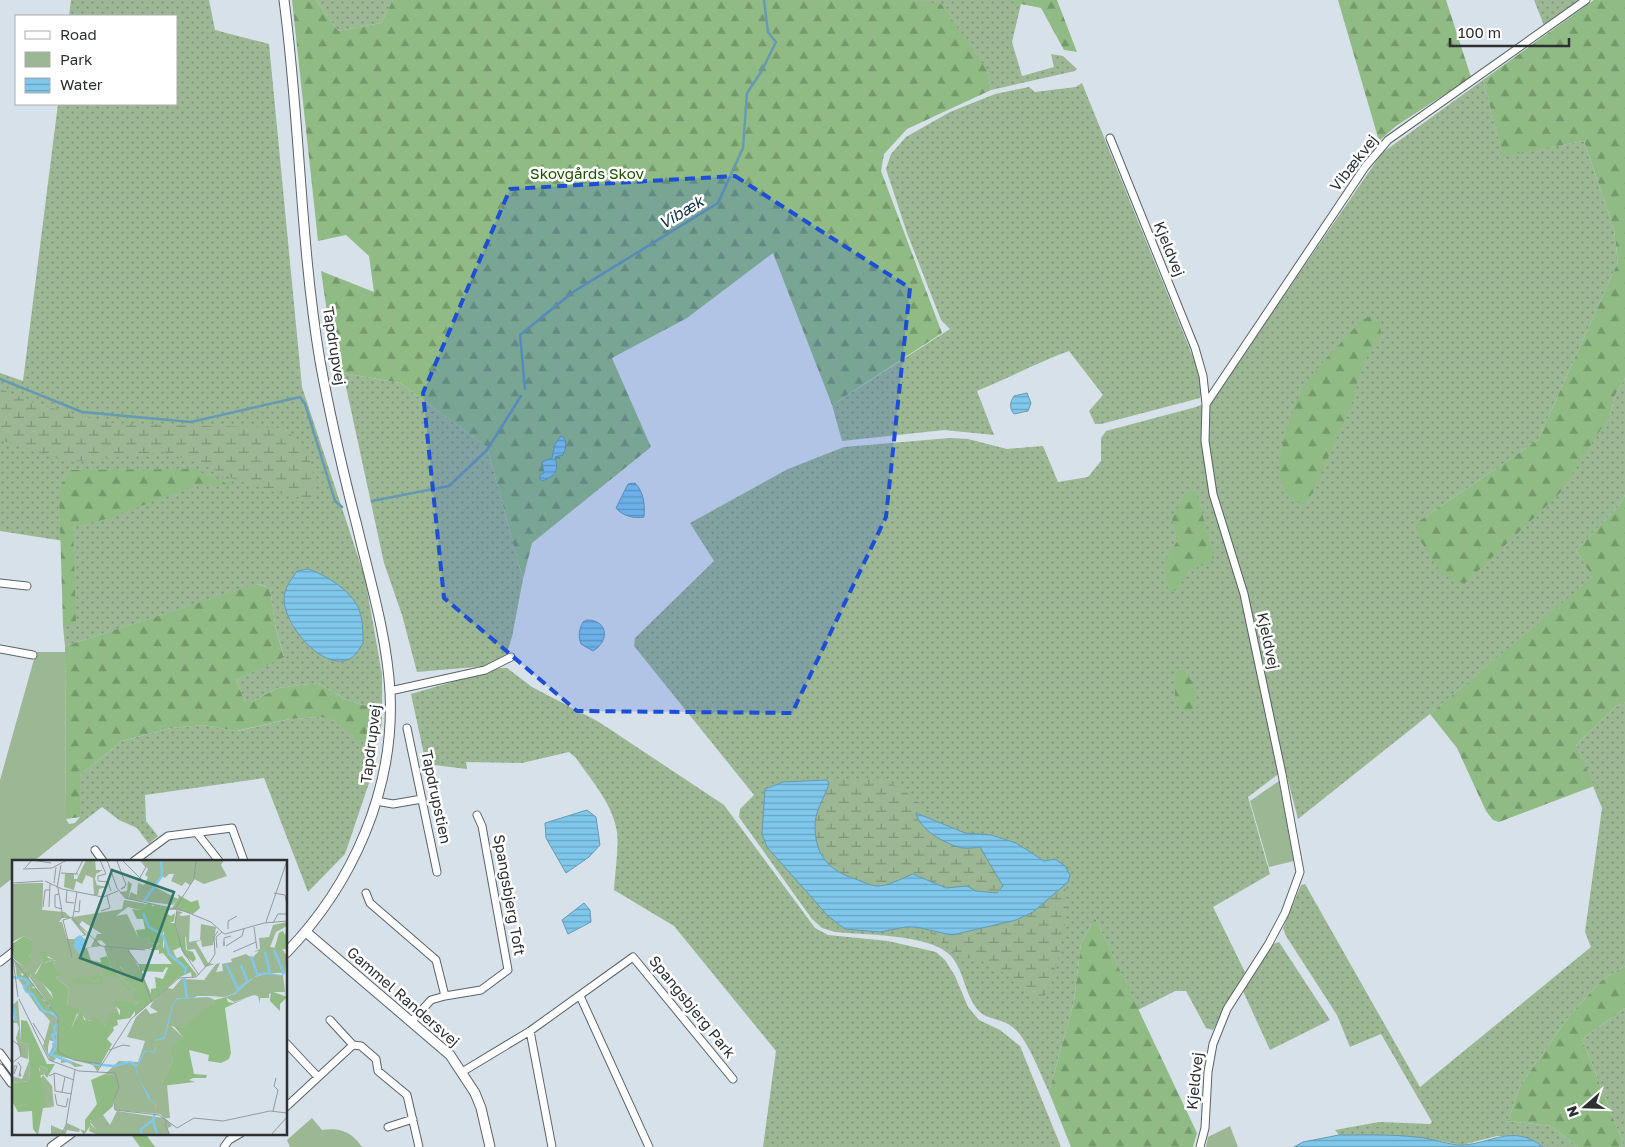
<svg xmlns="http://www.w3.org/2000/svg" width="1625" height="1147" font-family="'Golos Text',sans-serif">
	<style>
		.grass { fill: url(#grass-dots) }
		.forest { fill: url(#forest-firs) }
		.wetland { fill: url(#wetland-marsh) }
		.green { fill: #9bb794 }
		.water { fill: url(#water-rules); stroke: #669ab4 }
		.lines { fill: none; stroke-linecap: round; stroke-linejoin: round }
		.stream { stroke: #669ab4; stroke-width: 2.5 }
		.minor-casing { stroke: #5a6268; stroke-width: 9 }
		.tertiary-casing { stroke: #5a6268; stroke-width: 11 }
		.minor { stroke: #fff; stroke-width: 7 }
		.tertiary { stroke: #fff; stroke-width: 9 }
		.marked { fill: #1d4ed8; fill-opacity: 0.2; stroke: #1d4ed8; stroke-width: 4; stroke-dasharray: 10 6; stroke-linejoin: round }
		.labels { text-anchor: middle; stroke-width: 5; stroke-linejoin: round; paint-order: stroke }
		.street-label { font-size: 15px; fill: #2d3033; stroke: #fff }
		.park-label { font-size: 15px; fill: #1b5103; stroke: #fff }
		.water-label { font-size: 16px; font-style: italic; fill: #113242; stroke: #fff }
		.inset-river { fill: none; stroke: #7fc8ec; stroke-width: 2.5 }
		.inset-road { fill: none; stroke: #939aa0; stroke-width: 1 }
		.view { fill: #327466; fill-opacity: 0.15; stroke: #327466; stroke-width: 2.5 }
		.inset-edge { fill: none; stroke: #2d3033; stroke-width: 2.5 }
	</style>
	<defs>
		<pattern id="grass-dots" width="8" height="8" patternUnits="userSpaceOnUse" patternTransform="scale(1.25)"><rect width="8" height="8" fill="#9bb794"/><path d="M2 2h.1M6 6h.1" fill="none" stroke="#7f9579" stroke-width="1.8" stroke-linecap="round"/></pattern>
		<pattern id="forest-firs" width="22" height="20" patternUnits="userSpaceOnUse" patternTransform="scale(1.25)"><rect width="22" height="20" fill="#90bb84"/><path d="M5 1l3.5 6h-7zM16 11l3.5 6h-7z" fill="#76986d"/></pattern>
		<pattern id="wetland-marsh" width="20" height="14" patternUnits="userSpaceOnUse" patternTransform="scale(1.25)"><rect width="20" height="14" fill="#9bb794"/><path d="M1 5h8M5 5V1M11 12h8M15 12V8" fill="none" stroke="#7f9579"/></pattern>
		<pattern id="water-rules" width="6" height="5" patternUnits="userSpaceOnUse" patternTransform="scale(1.25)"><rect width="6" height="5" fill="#7fc8ec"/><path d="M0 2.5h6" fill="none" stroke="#68a3c0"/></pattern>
	</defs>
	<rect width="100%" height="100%" fill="#d7e1e9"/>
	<path class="grass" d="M71 0H209L215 30 269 44 302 387 365 578 382 675V722L369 783 345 854 308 892 264 778 145 795 146 821 158 836 149 844 137 828 119 820 102 807 80 824V775L122 741 171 728 204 725 237 731 290 719 320 717 332 719 345 726 366 745 372 708 347 700 317 683 278 688 251 702H245L236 680 284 656 276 630 270 588 258 584 65 646 63 626 64 541 0 531V373L23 381 58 104H176V16H69Z
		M316 0H393L381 23 338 31Z
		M911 0H1014L1021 4 1012 42 1022 76 1054 67 1051 54 1063 56 1077 69 1075 71 991 90 987 70Z
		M1534 0H1582L1545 28Z
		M1483 80 1503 155 1584 141 1614 229 1618 262 1538 440 1416 523 1610 415 1615 395 1625 378V495L1619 506 1576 550 1594 577 1430 714 1298 819 1285 769 1248 797 1270 874 1213 907 1245 972 1213 1030 1206 1028 1186 991H1175L1138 1010 1095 918 1081 943 1074 1001 1049 1092C1040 1074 1027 1036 1011 1026 1000 1018 986 1020 977 1009 965 994 964 972 952 957 933 934 865 935 835 932L822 928 812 919 739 817 740 809 754 795 634 646 635 638 714 561 690 523 788 469 844 447 950 438 968 439 1007 449 1043 446 1058 482 1088 477 1101 461V438L1106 431 1196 407 1212 400 1382 153Z
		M1082 83 1195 362 1202 390 1200 398 1101 424H1095L1089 411 1103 395 1069 351C1038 362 1009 378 977 391L994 435 944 430 842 441 832 405 950 329 941 320 907 233 886 169 891 154 906 137 950 112 995 94 1029 87 1035 92 1076 87Z
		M343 373 400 383 487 447 523 579 512 637 506 656 486 666 417 672 402 615 384 563Z
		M500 668H507L532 687 599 722 724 805 815 928 828 935 888 941 936 952 945 960 955 976 968 1007 979 1020 1000 1030 1020 1046 1061 1147H763L776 1051 674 926 614 890C615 871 619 850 617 832 613 804 591 780 576 758L569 752 522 763 466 762 467 769 426 764 411 694Z
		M1625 702V966L1603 979 1570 1015 1520 1086 1508 1121 1551 1126 1578 1147H1543L1521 1136H1497L1462 1145 1423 1138 1381 1135H1339L1335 1130 1379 1122 1430 1124 1432 1122 1381 1034 1350 1047 1337 1015 1286 936 1283 928 1301 885 1305 884 1420 1087 1591 947 1585 932 1602 808 1576 745 1616 706Z
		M1279 942 1330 1020 1270 1050 1243 991 1270 945Z
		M1625 1008V1147H1619L1623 1143 1582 1039Z"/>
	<path class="forest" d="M292 0H316L338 31 381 23 393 0H911L941 4 987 70 991 90 907 129 884 154 881 171 942 333 832 405 773 253 687 318 612 358 651 447 532 543 523 579 487 447 400 383 343 373 335 367 321 271 374 292 369 256 346 235 318 241Z
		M1014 0H1057L1077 52 1064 50 1041 8 1016 3Z
		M1338 0H1446L1471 77 1396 126 1379 141Z
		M1594 0H1625V378L1615 395 1610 415 1560 493 1464 584 1443 575 1420 540 1416 523 1538 440 1618 262 1614 229 1584 141 1503 156 1483 80Z
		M1370 317 1380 324 1381 335C1366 356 1357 376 1353 401L1311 495 1305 504 1296 502C1290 496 1283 488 1281 480 1274 456 1295 398 1309 379 1325 358 1345 339 1363 319Z
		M194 469 232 486 196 485 110 518 73 527 76 623 63 626 59 490 71 470Z
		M1191 489 1197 495 1214 557 1209 563 1188 571 1177 590 1169 591 1166 579V559L1178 540 1172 519 1185 495Z
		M1625 495V702L1616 706 1576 745 1594 786 1499 822 1493 820 1486 811 1457 748 1430 714 1593 577 1576 550 1619 506Z
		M257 584 270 588 276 630 284 657 236 680 245 702H251L278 688 317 683 347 700 372 708 377 714C377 725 376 739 366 745L334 720 320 717 290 719 236 731 204 725 171 728 122 741 80 775V817L66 819 65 646Z
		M1181 669C1193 676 1202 701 1190 712 1172 709 1174 686 1176 673Z
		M1095 918 1197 1133 1193 1147H1071L1049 1092 1074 1001 1081 943Z
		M1625 966V1008L1582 1039 1623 1143 1619 1147H1578L1551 1126 1508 1121 1520 1086 1570 1015 1603 979Z
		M130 1133H145L155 1147H140Z"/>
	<path class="wetland" d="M0 389 39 405 112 423 284 428C310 451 315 464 314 499L289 496 236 480 201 464 164 452 71 462 0 440Z
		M869 778C895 778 920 803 939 821L926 816 961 848 979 847 1003 886 997 893 976 891 967 886 946 888 913 874C903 878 886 887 876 886 870 885 863 882 858 880 830 871 816 858 815 828 814 812 824 799 829 784L827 780Z
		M1068 882 1064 895C1073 913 1054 976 1045 996L1040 999 1032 997 1023 984 990 965 974 957 963 959 927 930 952 935 1033 912Z"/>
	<path class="green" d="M36 652H65L66 819 69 824 75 823 80 817V824L34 861H14V877L0 888V780Z
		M1279 781 1294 861 1269 867 1250 801Z
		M312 1118 322 1130C340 1127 352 1132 362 1147H290L287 1140Z
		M1230 1126 1238 1147H1206L1208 1137Z"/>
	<path class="water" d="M1027 393 1031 403 1028 411 1014 414C1009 408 1010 402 1014 396Z
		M561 436C568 440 566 448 563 455L555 457C559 470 556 476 542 481L540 479V475L544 473 542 462 552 458 555 444Z
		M635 483C644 492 645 505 644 517 635 519 622 516 616 508L628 484Z
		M308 569C326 575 349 589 358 607 363 618 363 632 363 643 359 650 355 657 347 660 320 669 283 623 284 598 285 587 291 580 297 571Z
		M587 620C608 620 610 641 593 651L581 644C578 636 579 629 583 622Z
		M827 780 829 784C824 799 814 812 815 828 816 858 830 871 858 880 863 882 870 885 876 886 886 887 903 878 913 874L946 888 967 886 976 891 997 893 1003 886 980 847C973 848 965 849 959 847 944 843 920 830 916 813L965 833 991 835 1016 843 1044 861 1055 859 1065 866 1070 875 1068 882 1033 912 1016 920 952 935 916 927H906L880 932 845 929 828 916 767 847 762 834 765 789 783 782Z
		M587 810 596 817 600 845 589 857 566 873 546 838 545 823Z
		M584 903 590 910 591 922 568 934 562 920Z
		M1339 1135C1367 1135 1396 1134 1424 1138 1436 1140 1450 1145 1462 1145 1491 1144 1513 1123 1543 1147H1294L1303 1142Z"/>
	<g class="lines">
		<path class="stream" d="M0 379 82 412 191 422 300 397 305 404 335 501 342 507
			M525 389 520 335 573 292 718 203 743 148 747 93 761 72 776 42 768 32 764 0
			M372 501 449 486 487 450 521 396"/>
		<g class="minor-casing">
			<path id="minor" d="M1110 138 1195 348 1203 376 1206 404 1205 441 1213 494 1244 594 1282 774 1300 872 1285 913 1268 945 1227 1009 1213 1044 1208 1072 1205 1128 1200 1147
				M1206 404 1365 167 1388 140 1586 0
				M0 583 27 586
				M0 649 33 655
				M390 691 485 670 511 657
				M407 728 437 872
				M376 801 393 804 422 799
				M197 833 219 861
				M95 850 103 861
				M134 861 168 836 232 828 244 861
				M366 893 370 903 436 960 445 996 431 1000 412 1021
				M0 962 14 951
				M445 996 481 990 508 970 482 826 477 815
				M580 996 649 1147
				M330 1020 353 1045 361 1046 376 1059 378 1071 407 1095 419 1147
				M530 1031 552 1147
				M286 1043 318 1077
				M0 1053 14 1072
				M0 1068 11 1083 14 1081
				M462 1072 530 1031 633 957 733 1079
				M286 1107 353 1045
				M388 1127 413 1119
				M224 1147 229 1140 241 1133"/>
		</g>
		<g class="tertiary-casing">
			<path id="tertiary" d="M284 0C300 120 300 242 320 361 330 416 343 472 357 526 370 581 387 636 390 692 395 789 353 884 286 953
				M306 932 450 1055 475 1093 481 1108 490 1147
				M52 1147 71 1133"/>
		</g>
		<use href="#minor" class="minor"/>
		<use href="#tertiary" class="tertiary"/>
	</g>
	<path class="marked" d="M735 176 910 288 886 517 792 713 577 711 444 598 423 393 510 189Z"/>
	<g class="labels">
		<g class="street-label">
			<text transform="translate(1354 163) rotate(-52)" y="5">Vibækvej</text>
			<text transform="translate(1169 249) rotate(68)" y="5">Kjeldvej</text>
			<text transform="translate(334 346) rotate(81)" y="5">Tapdrupvej</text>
			<text transform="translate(1268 641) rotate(78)" y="5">Kjeldvej</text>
			<text transform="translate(371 744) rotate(-83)" y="5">Tapdrupvej</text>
			<text transform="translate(436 797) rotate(78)" y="5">Tapdrupstien</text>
			<text transform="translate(509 895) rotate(80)" y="5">Spangsbjerg Toft</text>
			<text transform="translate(403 997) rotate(41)" y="5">Gammel Randersvej</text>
			<text transform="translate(692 1007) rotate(51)" y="5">Spangsbjerg Park</text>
			<text transform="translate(1195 1081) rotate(-84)" y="5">Kjeldvej</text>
		</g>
		<g class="park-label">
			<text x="587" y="179">Skovgårds Skov</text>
		</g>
		<g class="water-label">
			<text transform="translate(681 212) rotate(-31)" y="6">Vibæk</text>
		</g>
	</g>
	<g transform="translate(12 860)">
		<rect width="275" height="275" fill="#d7e1e9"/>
		<path d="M129 0H212L209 5 215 16 192 24 182 19 178 25 173 22 170 26 159 21 162 14H157L153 18 150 16 141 26 166 39 161 45 115 39 108 32 115 31 116 21 120 24 116 39 119 32 125 35 126 23 132 25 136 17 133 15 136 9ZM31 23 30 50 53 52 59 58H50L47 62H50L55 79H63V88L68 94 74 83 73 88 79 87 85 74H90L70 61 67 65 75 75 63 78 72 75 59 59 61 57 110 49 112 40 135 44 128 50 116 47 104 56 115 54 126 77H136L138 84 148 83 137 89 117 90 129 111 123 116 116 115 102 100 126 133 127 142 123 146 102 142 108 156 98 158 93 166 82 160 74 161 70 153 59 169 66 154 55 145 57 129 44 117 48 116 41 104 44 100 32 103 41 99 28 92 31 101 23 113 41 138 35 148 32 145 35 142 18 118 19 113 5 114 2 100 11 106 20 93V81L12 76 0 82V24ZM89 80 94 85 92 87 99 107 121 130 91 103 79 100 75 88 89 86 85 81ZM165 51 171 52 167 55 170 56 178 55 177 82 188 80 189 64 204 67 201 85 190 87 189 80 184 82 196 103 203 104 193 107 183 89 175 90 174 77 167 76 163 61ZM275 62V66L264 72 258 87 270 89 275 96 273 113H248L227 127 223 133 212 137 199 136H185L182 138 196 137 203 140V147L170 168 159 166 171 177 160 191 161 200 151 225H155L158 258H153L160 266 156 268 157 275H86L77 271 78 266 85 270 78 262 80 257 91 255 98 265 105 251 152 258 148 254 103 250V215L93 214 107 201 126 202 133 181 115 177 124 157 134 148 138 154 146 152 138 147 141 141 155 128 161 129 169 119 192 120 204 104 208 103 204 112 211 111 210 104 220 102 219 99 234 94 240 98 247 91 241 92 248 89 247 78 257 77 261 65ZM152 71 166 101 165 102 152 90ZM254 114 271 115 273 132H261L257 134V138H248V144L246 136 242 135 222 142 213 137 223 134 242 117ZM6 140 9 182 16 184V199L9 197 4 178 7 168 5 163H0L4 156 1 145ZM31 153 38 156 41 162 36 187V194L44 198 41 202 38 200 31 186 38 161ZM17 201 18 221 0 223V216L10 219ZM28 206 36 209 31 215 40 226 42 247 35 244 28 220 31 215H27ZM55 263 68 269 67 272 55 270 53 275H39V265L52 271Z" fill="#9bb794" fill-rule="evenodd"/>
		<path d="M165 34 179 42 186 40 188 48 181 54 160 48 167 37ZM136 43 141 45 140 47 143 45 164 50H156L153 53 159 56 163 53 162 61 158 63H163L167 76H173L174 90 181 92 184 99 181 102 172 95 169 87 160 91 151 71V87L162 100 166 101 163 99 170 96 185 115 180 118 179 112 166 118 123 156V151L118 158 105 160 106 165 101 167 102 170 95 179 100 184 85 211 81 205 39 194 44 190 46 165 43 155 32 150 18 132 16 119 5 117 4 111 11 116 12 112 19 113 17 119 23 126 19 127 25 129 33 140 29 139 35 142 33 145 38 147 37 141 41 138 39 132 23 116 31 101 27 91 34 92 36 98 41 99 32 103 44 100 41 104 49 116 44 117 57 129 55 145 67 149 59 169 70 150 72 160 78 161 83 157 93 166 99 153 108 155V150L100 143 102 141 123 143V146L127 142 121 138 123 131 126 133 105 107 103 99H106L108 107 116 115 123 116 124 111H129L139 134V129L144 128 143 117 151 119 156 108 154 107 151 112 129 111 127 104H160L151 93 147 94V90H138L148 83 138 84 136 77H126L124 70 133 69 131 59H125L120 49 128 50ZM275 68V89L262 90 267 73 271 71 273 75ZM12 76 20 81V93L17 97 19 102 11 106 2 99 0 84ZM95 96 99 107 121 130H117L106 117 92 116 88 98ZM91 116 90 124H61L62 121H57L74 117 80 123 88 122 87 117 81 120 77 117ZM259 131 275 137 268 144V151L258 141ZM214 137 216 142 221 143 234 138 213 148 219 193 217 199 209 203 196 201 197 195 177 190 182 214 195 215 194 218H181L177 220 183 222 150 226 161 200 158 189 171 177 160 164 170 168 200 144 203 147V140ZM9 160 15 161 35 204H43L35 218 32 214 36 209 29 206 27 209 35 244 41 247 31 248 26 275 21 269 20 251 6 252 0 241V223L18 221 16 184 9 182ZM93 214 103 215 106 223 101 246 89 257 78 260 79 265 88 272 78 266 72 275 68 269 73 271V260L85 244 79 220Z" fill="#90bb84"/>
		<path d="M5 117 16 119 18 132 32 150 46 158 44 190 39 194 72 206 63 207 56 202 49 203V198L37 194 43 182 37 180 40 159 28 151Z" fill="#9bb794"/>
		<path d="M74 0H83L84 10H91L84 14 83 19 85 25 95 27 87 29 86 35H82L81 18 74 15 70 24 64 21 62 30 52 27 53 14H62V19H65ZM31 23 30 52 15 71 8 73 0 81V24Z" fill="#9bb794"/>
		<path d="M68 75 75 81 68 94 62 88 63 78ZM275 111 270 116 254 114 242 117 223 134 213 137 166 139 161 145 154 175 152 179 149 180 143 181 144 190 141 193 134 191 126 205 124 207 126 214V217L137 235 138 240 143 242 144 243 143 253V243L137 240 126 217 123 207 133 190 141 192 143 189V180L152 177 160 145 165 138 212 137 223 133 227 127 248 113 254 112 269 115Z" fill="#7fc8ec"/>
		<path class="inset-river" d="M132 41 150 16 149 0M131 53 137 67 151 75 157 94 174 108 173 114M262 90 272 114M253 92 258 113M239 96 245 114M214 104 226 129M229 105 236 123M0 117 13 119 17 123 12 127 14 131 21 135 31 151 41 153 46 159M172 118 175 138M1 145 4 161M46 164 42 167 44 174 40 175 44 183 41 184 43 190 38 194 60 203M80 204 102 206M102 206 118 202 124 206M141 260 145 275M129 275V269L141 260 143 253"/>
		<path class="inset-road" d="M88 0 94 14 86 16V21L96 22 99 31M95 0 105 28 113 38 172 51 199 62 210 72M110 0 131 21M105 1 114 25 109 29 113 27M13 8 20 0 39 3M11 9 40 8 55 0M49 13 66 14M64 14 71 0M33 21 50 29 91 37 106 31M126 21 134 7 128 0M0 23 31 21M42 23 44 7M45 28 49 5M46 28 51 58M55 30 54 42 62 43M262 33 273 35 274 41M47 34 43 35V47L50 49M31 47 33 30H38M37 47 38 24M163 49 182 19 184 0M165 50 163 63 170 90 187 115M62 51 67 52 68 40M89 51 98 48 95 36M60 58 89 86 133 90M254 62 275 1M261 63 266 54H275M242 67 245 89M216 69V61L225 56M209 72 213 74 252 63 275 61M212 82V86V78L219 76M214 86 230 76 232 69M205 88 204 77 209 73M116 90 127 105 139 141M0 92 6 137M221 92 244 82M60 97 51 60 61 57 65 32M1 99 46 157V192L62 200 89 204M7 139 37 200 67 211 103 213 107 226 102 240 103 250 147 255 165 268 182 258 211 261 258 251 275 253M21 163 33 182M0 180 8 186 9 196 0 203M97 190 111 185 118 186M6 202 9 207 7 216H9L8 213M2 206H5L2 214ZM85 212 119 159 167 118 184 117 198 102 203 94 202 77 206 71M42 213 43 231 60 234M37 216 43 213 62 220M50 232 53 217M43 234 45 245 54 247 56 238M261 251 266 230 262 226 264 218M155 260 153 265 158 275M49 275 54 265 63 210M259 275 275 257"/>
		<path class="view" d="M100 10 162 32 130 121 68 98Z"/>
		<rect width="275" height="275" class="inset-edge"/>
	</g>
	<rect x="15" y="15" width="162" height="90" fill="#ffffff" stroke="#abacad"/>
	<rect x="25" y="31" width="25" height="8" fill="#ffffff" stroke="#abacad"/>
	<text x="60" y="40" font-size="15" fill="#2d3033">Road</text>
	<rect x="25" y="52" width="25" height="15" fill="#9bb794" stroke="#abacad"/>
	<text x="60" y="65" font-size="15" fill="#2d3033">Park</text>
	<rect x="25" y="78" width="25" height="15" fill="url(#water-rules)" stroke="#abacad"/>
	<text x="60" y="90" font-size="15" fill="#2d3033">Water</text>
	<g transform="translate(1585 1107) rotate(250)" stroke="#ffffff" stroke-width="4" paint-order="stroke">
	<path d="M0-4L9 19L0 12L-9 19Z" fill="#2d3033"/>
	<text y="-8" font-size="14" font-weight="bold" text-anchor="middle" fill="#2d3033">N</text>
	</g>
	<path d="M1450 38v8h119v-8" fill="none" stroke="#2d3033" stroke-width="2.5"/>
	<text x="1458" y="38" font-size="15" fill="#2d3033" stroke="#ffffff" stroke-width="4" paint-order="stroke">100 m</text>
</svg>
